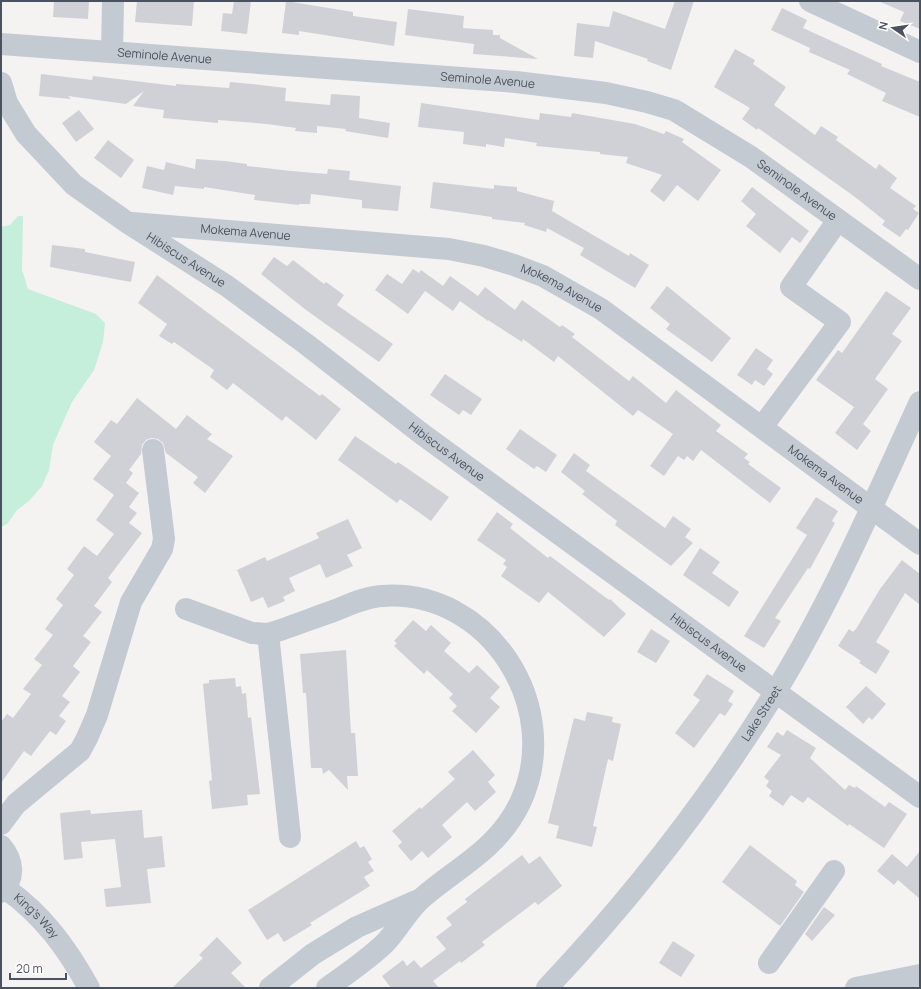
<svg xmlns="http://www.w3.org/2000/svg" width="921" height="989" font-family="Manrope,sans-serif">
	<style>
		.green { fill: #c5eedb }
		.building { fill: #cfd1d6 }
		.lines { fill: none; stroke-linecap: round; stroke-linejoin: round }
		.minor { stroke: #c4cad2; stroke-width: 22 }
		.labels { text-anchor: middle; stroke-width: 3; stroke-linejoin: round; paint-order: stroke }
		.street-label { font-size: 12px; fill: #4b525f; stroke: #fff }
	</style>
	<rect width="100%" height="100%" fill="#f4f3f2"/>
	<path class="green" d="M18 216H23L22 270 28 289 96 314 105 323 103 342 94 370 72 402 63 422 53 445 49 470 42 486 29 501 17 510 7 524 1 527V227L10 225Z"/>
	<path class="building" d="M54 1H89L88 19 53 17Z
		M137 1H194L192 26 135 22Z
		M234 1H251L247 34 221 31 223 13 232 14Z
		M286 1 353 12V16L397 22 394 46 299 31V35L282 33Z
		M675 1H694L671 70 647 61 648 59 595 41 593 58 574 56 577 23 609 27 613 11 665 29Z
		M878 1H920V29L900 21 904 12Z
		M782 8 807 20 803 28 882 64 881 66 920 82V117L882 101 886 93 847 74 850 70 809 52 810 48 771 30Z
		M408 9 464 16 463 28 493 30V35H500V38L538 59 473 54 474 44 405 35Z
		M735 49 755 60 753 64 786 87 774 105 815 135 821 126 838 137 836 140 876 169 879 164 897 178 890 188 916 206 913 209 919 213 908 230 906 229 900 237 882 225 885 221 855 197 758 128 757 130 742 119 750 108 714 87Z
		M41 74 92 80 93 76 176 86V84L229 88 230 82 252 84 286 88 285 101 330 105 331 94 360 96 359 118 390 123 388 138 345 131 346 129 317 126V133L295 131 296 128 267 124 218 120V123L163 118 164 110 133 106 144 91 126 104 68 96 71 99 39 96Z
		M421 103 539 120 540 113 571 117 572 113 635 124 664 134 666 131 684 139 682 142 721 170 698 201 677 185 664 202 650 191 662 175 626 163 628 157 600 154V152L536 146 537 143 505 138 504 147 486 144V147L463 144 464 132 418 127Z
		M79 110 94 129 76 142 62 123Z
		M108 140 134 160 121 178 94 158Z
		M196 159 225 161 247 164V166L291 171 327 174 328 169 350 171 349 180 401 186 398 211 362 208V200L311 194 310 204H299V205L254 200 255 195 204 187V189L175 186 173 195 142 188 147 166 164 170 166 162 195 169Z
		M433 182 494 189V185L517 187V191L554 201 552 211 629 256 630 253 649 265 635 288 580 255 584 248 547 228 546 232 524 225 525 223 492 219V217L430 208Z
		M752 187 809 231 800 243 792 237 780 253 746 226 756 214 741 201Z
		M52 245 85 249V252L135 262 131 282 50 267Z
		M274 257 287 266 293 260 324 284 326 282 344 295 337 305 393 344 379 362 306 310 261 274Z
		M413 269 419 273 421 270 443 286 450 276 478 296 485 287 515 310 522 300 560 327 562 325 575 334 572 337 629 381 633 376 666 403 676 390 721 425 716 431 748 454 744 458 750 462 748 464 781 488 770 503 701 450 693 461 687 456 684 460 678 456 664 476 650 466 673 434 638 410 633 416 558 356 554 362 523 339 522 342 488 320V321L460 301 453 311 425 291 408 314 375 290 387 274 402 284Z
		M157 275 289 373 320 396 322 394 341 409 316 440 286 416 282 421 233 383 227 390 210 377 214 370 174 342 172 344 159 336 167 324 138 303Z
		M667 286 731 338 712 362 666 329 670 324 650 308Z
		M886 291 911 308 892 334 902 341 875 379 888 389 863 424 871 431 857 450 835 433 854 407 816 380 838 350 842 353Z
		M756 348 773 360 767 369 773 374 764 386 755 380 752 385 737 375Z
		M445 374 482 399 471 415 463 410 459 415 430 395Z
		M137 398 176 429 187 415 212 434 207 439 233 456 205 493 193 483 198 477 166 453 163 443 158 439 151 438 146 440 142 445 141 454 129 470 133 473 126 483 139 493 129 507 137 513 129 523 142 533 108 578 112 582 94 606 102 612 83 636 91 642 73 666 80 672 62 696 70 702 59 716 66 721 56 735 50 731 31 756 24 751 1 783V722L7 714 13 718 31 694 23 689 42 665 34 659 53 635 45 629 63 605 56 599 74 575 67 569 84 546 97 556 114 534 96 520 114 495 93 479 111 456 94 442 111 420 117 424Z
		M520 429 557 455 546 472 537 466 534 469 506 449Z
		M355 436 396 464 398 462 449 497 431 521 400 499 397 503 338 460Z
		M574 453 590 465 586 471 665 528 673 516 691 529 685 537 693 543 671 566 615 525 617 521 582 494 585 491 561 472Z
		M816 497 838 511 832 521 835 523 810 569 808 568 775 618 781 621 764 648 744 636 807 535 796 528Z
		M497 512 513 524 510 528 548 558 550 556 609 600 610 599 626 614 604 637 548 592 539 603 501 576 507 567 503 564 506 560 477 540Z
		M348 519 362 548 347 555 353 566 326 578 320 564 289 578 295 591 283 597 285 601 268 608 263 597 251 602 237 570 265 557 267 561 319 538 316 533Z
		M700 548 720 562 712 573 739 592 729 607 683 575Z
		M902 560 920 574V605L905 593 876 642 890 651 876 674 859 663 861 661 838 646 849 629 853 632 856 629 880 589Z
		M413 620 426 631 431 625 451 643 444 651 469 673 477 665 500 687 490 698 500 707 476 733 452 711 457 706 449 698 453 694 427 670 424 674 394 646 397 643 394 641Z
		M651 629 670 641 656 663 637 652Z
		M346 650 351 733H355L358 776H347L348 790 329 770 323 774 322 768H311L306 693H303L300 654Z
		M707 674 734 691 728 701 733 704 725 716 720 713 694 748 675 733 700 700 693 695Z
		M235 678 236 687 241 686 242 694 246 693 248 718 251 717 260 794 247 795 248 805 212 809 209 781 212 780 203 684 209 683V680Z
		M866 686 886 704 872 720 869 717 863 724 846 707Z
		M587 712 613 717 612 722 621 724 613 761 608 759 593 826 597 827 592 847 556 838 559 826 548 823 574 718 585 721Z
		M787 730 816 748 810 758 845 790 849 785 855 788 856 786 885 807 889 802 907 814 884 848 849 824 848 826 808 797 803 803 791 795 783 806 769 796 772 791 766 786 769 781 764 777 781 755 767 747 777 732 783 736Z
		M473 750 495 775 488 782 496 792 475 811 467 802 442 825 452 837 428 858 422 851 411 861 398 846 402 842 392 831 420 807 421 809 455 779 448 772Z
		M90 810 91 814 142 810 144 838 162 836 165 867 147 869 151 903 106 907 104 889 121 887 115 839 81 842 83 858 64 860 60 813Z
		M356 841 360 848 364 846 372 859 368 862 374 871 364 877 370 886 310 923 312 925 284 942 278 933 267 940 248 910Z
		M750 845 797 881 795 885 804 892 780 926 722 882Z
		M920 851V899L898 880 894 885 877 871 892 854 907 867Z
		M522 855 529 864 540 856 562 886 538 905 535 902 482 942 485 945 461 963 460 961 433 981 439 988H391L382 976 403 960 407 966 414 960 421 968 446 949 436 937 452 925 446 918 467 902 465 899Z
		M824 907 835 915 812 941 805 934Z
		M217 937 242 963 231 973 246 988H172L203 958 199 955Z
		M673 941 695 955 681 977 659 963Z"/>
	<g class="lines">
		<g class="minor">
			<path d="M810 1 920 52"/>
			<path id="s1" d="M1 44 516 82 606 93 647 102 674 110 751 157 920 279"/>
			<path d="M112 52 113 1"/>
			<path id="s2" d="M1 83 7 103 26 134 74 185 128 223 227 286 306 344 422 434 920 797"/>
			<path id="s3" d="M132 223 449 249 484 256 514 265 543 276 601 309 920 544"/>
			<path d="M762 427 840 322 791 287 838 220"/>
			<path d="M186 609 252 633 268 634C291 627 313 618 336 610 351 604 366 597 382 596 489 588 565 708 520 803 497 850 459 866 422 898 407 911 398 930 384 944 367 960 347 974 327 988"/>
			<path d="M268 634 290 837"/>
			<path d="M1 824 16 804 80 751 87 738 97 715 131 602 162 549 164 539 153 450"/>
			<path d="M1 846C13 860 16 878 1 892"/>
			<path id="s4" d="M5 888C43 915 67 948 89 988"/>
			<path d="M769 963 834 871"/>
			<path d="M270 988 313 954 357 927 416 901"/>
			<path id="s5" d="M547 988C633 897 710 798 776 691 832 600 875 499 920 402"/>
			<path d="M856 988 920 975"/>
		</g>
	</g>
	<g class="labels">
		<g class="street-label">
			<text dy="4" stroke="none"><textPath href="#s1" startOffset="164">Seminole Avenue</textPath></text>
			<text dy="4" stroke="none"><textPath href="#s1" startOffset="488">Seminole Avenue</textPath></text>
			<text dy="4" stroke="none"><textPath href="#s1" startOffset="824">Seminole Avenue</textPath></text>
			<text dy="4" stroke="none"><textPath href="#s3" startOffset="114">Mokema Avenue</textPath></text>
			<text dy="4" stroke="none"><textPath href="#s2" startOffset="262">Hibiscus Avenue</textPath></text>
			<text dy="4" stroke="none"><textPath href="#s3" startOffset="438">Mokema Avenue</textPath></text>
			<text dy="4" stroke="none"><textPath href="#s2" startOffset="586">Hibiscus Avenue</textPath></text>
			<text dy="4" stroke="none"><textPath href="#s3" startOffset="762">Mokema Avenue</textPath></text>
			<text dy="4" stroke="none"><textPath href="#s2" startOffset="910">Hibiscus Avenue</textPath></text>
			<text dy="4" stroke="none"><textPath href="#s5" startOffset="349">Lake Street</textPath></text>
			<text dy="4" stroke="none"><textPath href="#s4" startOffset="42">King's Way</textPath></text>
		</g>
	</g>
	<rect width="921" height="989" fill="none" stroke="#4b525f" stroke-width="4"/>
	<g transform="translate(893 28) rotate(283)" stroke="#ffffff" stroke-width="3" paint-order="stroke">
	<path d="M0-3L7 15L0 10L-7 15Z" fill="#4b525f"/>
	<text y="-6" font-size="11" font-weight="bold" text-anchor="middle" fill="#4b525f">N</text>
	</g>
	<path d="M10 973v6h56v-6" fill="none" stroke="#4b525f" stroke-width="2"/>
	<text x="16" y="973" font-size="12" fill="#4b525f" stroke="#ffffff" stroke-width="3" paint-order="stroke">20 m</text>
</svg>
